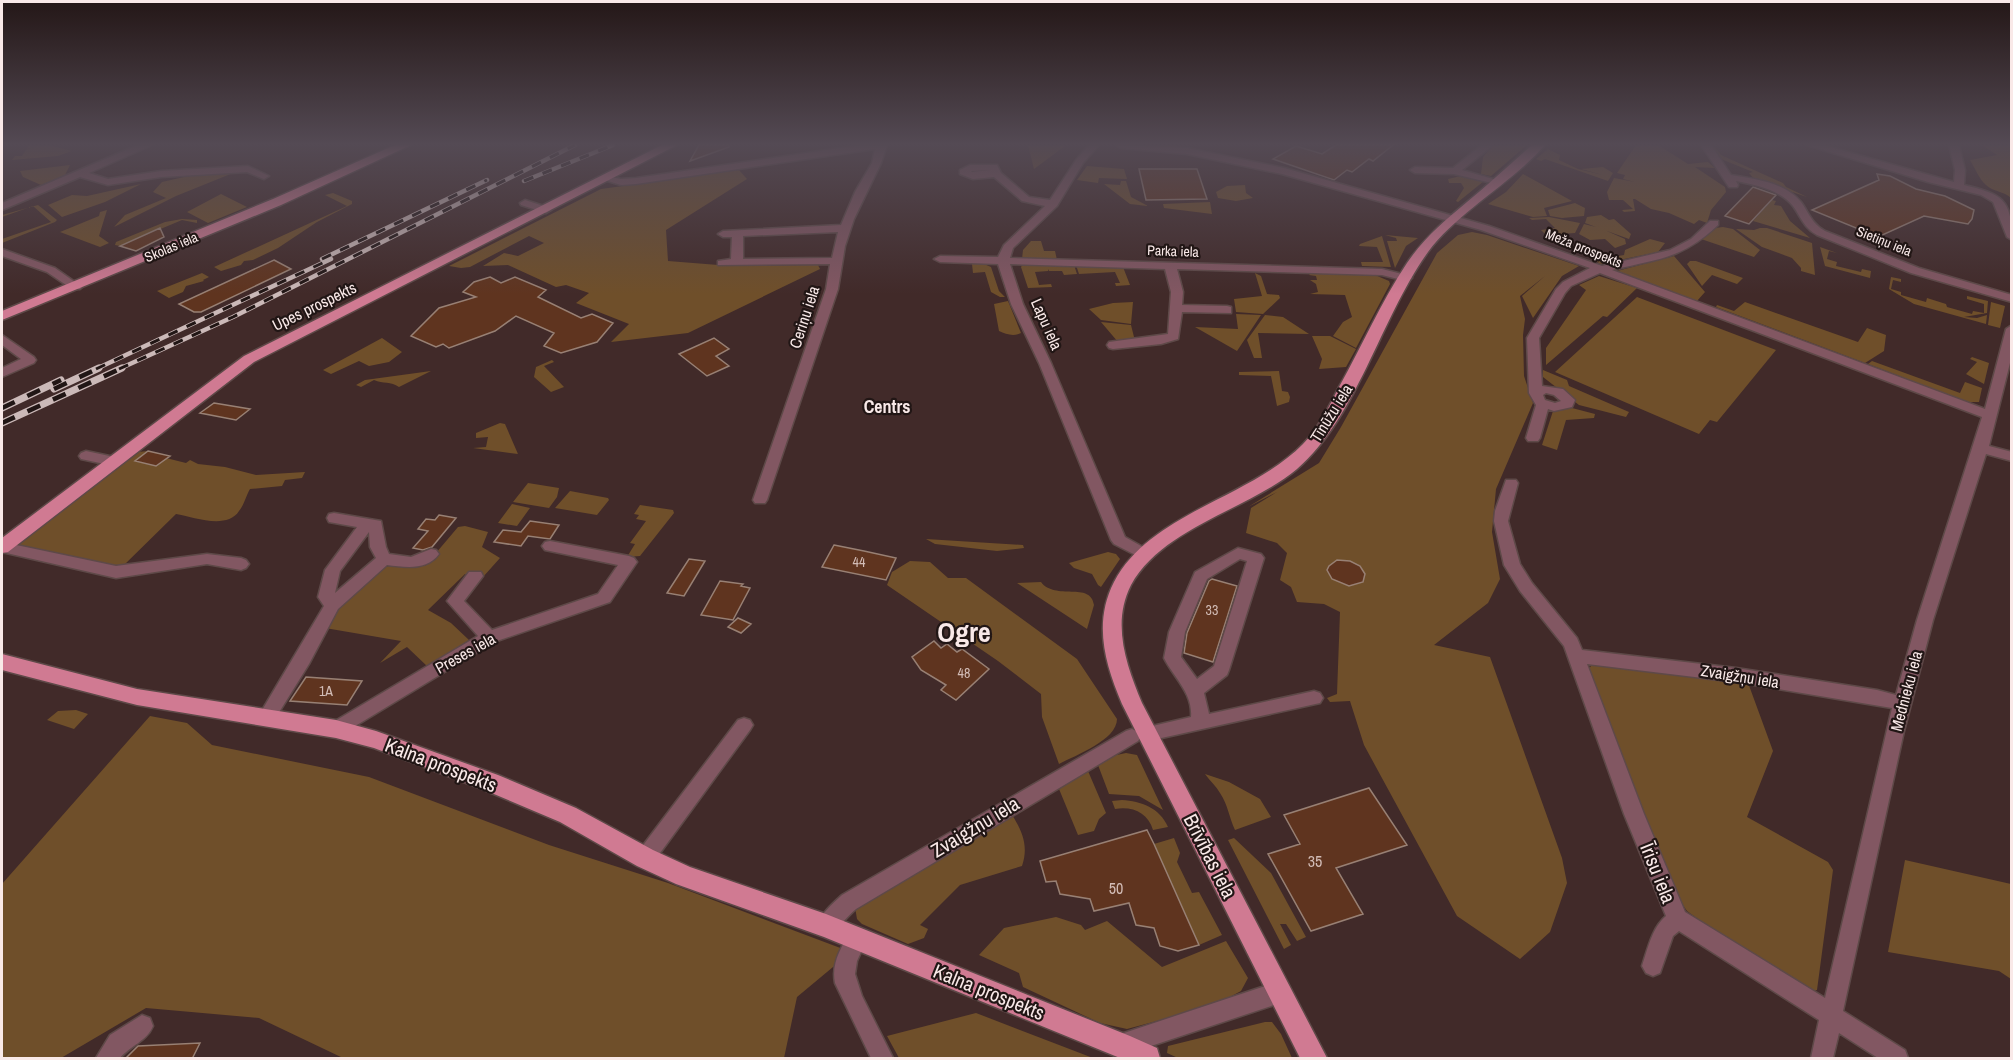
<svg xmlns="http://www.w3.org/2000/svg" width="2013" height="1060" font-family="'Archivo Narrow',sans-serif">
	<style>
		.green { fill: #6f4f2a }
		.building { fill: #5f341f; stroke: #988074; stroke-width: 1.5 }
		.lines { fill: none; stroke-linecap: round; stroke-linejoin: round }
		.minor-casing { stroke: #5e4948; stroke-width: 3 }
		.major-casing { stroke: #5e4948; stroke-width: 3 }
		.minor { fill: #825762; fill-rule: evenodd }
		.major { fill: #d07a92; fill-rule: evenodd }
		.rail-far1-casing { stroke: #cbb9b8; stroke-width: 4.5 }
		.rail-casing { stroke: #cbb9b8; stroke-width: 7 }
		.rail-far1 { stroke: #211615; stroke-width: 3; stroke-dasharray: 10; stroke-linecap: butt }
		.rail { stroke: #211615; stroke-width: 4.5; stroke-dasharray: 14; stroke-linecap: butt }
		.labels { text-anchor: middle; stroke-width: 4.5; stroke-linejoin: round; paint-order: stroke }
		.far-street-label { font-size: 14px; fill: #f9e9e8; stroke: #211615 }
		.number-label { font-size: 14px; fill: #d2bcb6 }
		.street-label { font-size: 16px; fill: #f9e9e8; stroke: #211615 }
		.near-number-label { font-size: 16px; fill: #d2bcb6 }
		.neighbourhood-label { font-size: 18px; font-weight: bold; fill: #f9e9e8; stroke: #211615 }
		.near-street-label { font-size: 20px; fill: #f9e9e8; stroke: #211615 }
		.town-label { font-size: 28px; font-weight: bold; fill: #f9e9e8; stroke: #211615 }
	</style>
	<rect width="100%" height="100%" fill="#412a29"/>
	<path class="green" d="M29 145H48L72 151 58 156 12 160 15 156H22L26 150 36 146 27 149Z
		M1028 145 1065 146 1034 169Z
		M1493 145H1527L1491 176 1481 174 1483 157Z
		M1636 145H1658L1688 164 1708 162 1715 168 1695 167 1725 187 1726 192 1711 210 1707 223 1699 220 1694 224 1669 213 1651 209 1635 199H1633L1635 211 1624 212 1622 210 1633 209 1623 200H1609L1607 192 1614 178 1635 182 1623 179 1625 175 1617 173Z
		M1713 145 1721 155 1783 183 1786 187 1807 197 1754 179 1749 173 1753 172 1721 159Z
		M1982 145H2011V198C2004 191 1993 192 1986 185 1979 179 1975 168 1970 160L1997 155Z
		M1548 149 1560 155 1559 160 1578 169 1603 175 1581 169 1603 167 1613 173 1608 181 1545 159 1541 161 1536 159Z
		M70 165 65 175 41 185 23 177 20 171Z
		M1087 166 1124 169 1127 179 1099 178 1098 183 1077 180Z
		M739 170 747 179 666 230 668 261 731 266 818 265 820 269 688 333 611 342 629 324 576 303 589 293 566 285 556 287 508 265 483 266 504 253 518 256 544 243 529 236 470 267 461 268 449 266 601 189Z
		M238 171 176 196 114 227 125 215 166 198 153 192 162 182 184 177 188 174Z
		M1523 174 1572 201 1544 208 1547 216 1533 217 1488 204 1506 192Z
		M1461 176 1484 181 1458 202 1456 201 1464 188 1461 183H1449L1448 179Z
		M1121 181H1126L1131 197 1148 206 1130 204 1104 184 1120 185Z
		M141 184 105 202 62 217 48 205 72 195 87 196Z
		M1245 185 1246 193 1253 198 1236 201 1218 198 1216 192 1227 186Z
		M333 193 352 201V204L317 222 278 248 253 260 244 261 241 265 221 271 214 267 347 206 325 195Z
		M221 194 247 207 208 223 187 212Z
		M1772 200 1776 201 1774 205 1781 206 1790 221 1810 238 1753 221Z
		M1210 202 1212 214 1164 208 1163 204Z
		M1575 203 1585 208 1584 216 1562 218 1550 216 1548 210Z
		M38 205 57 220 55 222 2 243V239L51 222 33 206 2 217V215Z
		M107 210 99 236 109 243 100 247 60 232 99 216 100 212Z
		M1601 215 1609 220 1614 219 1631 234 1629 239 1585 223 1587 217Z
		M1549 217 1580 223 1575 233 1546 235 1541 230 1555 228 1546 219 1532 220 1529 218Z
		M182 219 197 220V223L182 220 120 246 115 245 116 242 165 222Z
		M1584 224 1600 228 1625 239 1626 244 1615 248 1605 239 1590 240 1579 234Z
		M1723 227 1733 229 1760 250 1754 257 1701 239 1715 228Z
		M1760 228H1767L1812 243 1815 275 1801 271V268L1792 258 1762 247 1736 229 1754 230Z
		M1472 232 1487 235 1579 266 1562 276 1533 318 1522 296 1545 276 1520 296 1525 319 1523 335 1524 376 1533 403 1496 489 1492 532 1500 579 1488 603 1434 645 1490 657 1562 858 1567 883 1550 932 1520 959 1457 916 1364 745 1350 701 1330 702 1327 698 1337 694 1340 612 1324 604 1297 602 1291 587 1280 580 1287 553 1277 543 1246 533 1251 508 1277 492 1248 507 1319 463 1341 427 1437 253 1458 235Z
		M1385 235 1418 238 1406 246 1395 268 1387 241H1397L1396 238Z
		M1382 236 1391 267 1362 266 1361 262H1383L1377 247 1359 246 1360 244Z
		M1650 239 1665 243 1658 252 1600 264 1595 260 1624 255 1625 250Z
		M1031 241H1041L1044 251H1055L1057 260 1022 259 1023 250Z
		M1820 247 1837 253 1829 251 1827 259 1837 262 1836 266 1861 272 1862 269 1871 271 1870 278 1825 266Z
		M1674 256 1705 292 1697 301 1617 271Z
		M1690 261H1696L1743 278 1737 284 1712 275 1702 286 1687 264Z
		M972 264H984L991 267 999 291 1005 297H1000L991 292 985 272 973 273Z
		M1023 264 1074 265 1077 274 1064 275 1062 271H1049L1048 269V271L1035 272 1039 285 1051 284 1052 287 1028 288 1021 267Z
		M1076 265 1123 267 1130 285 1116 286 1115 283H1120L1115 272 1079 274Z
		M202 273 209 277 203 280 204 281 186 286 183 292 169 298 157 291Z
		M1255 273 1261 276 1267 294 1279 295 1280 298 1263 314 1236 312 1234 299 1262 296Z
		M1311 273 1375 275 1389 281 1390 284 1356 348 1333 336 1343 322 1352 317 1345 295 1310 294 1318 292 1316 284 1310 280H1317L1316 276 1309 275Z
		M1599 276 1637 288 1607 317 1603 316 1546 365V348L1586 290 1579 285Z
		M1891 277 1901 279V282L1893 280 1891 289 1901 292V295L1926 302 1927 298 1946 304 1947 307 1972 314 1973 311 1984 313V304L1967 299V296L1988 301 1987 313 1964 317 1977 318 1987 315 1986 324 1914 304 1889 289Z
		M1637 297 1776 350 1717 422 1710 420 1699 434 1555 372Z
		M1008 301 1021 333C1013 337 1006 334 999 331L994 304Z
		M1133 302 1131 324 1101 320 1089 309 1113 303Z
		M1745 302 1858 342 1867 328 1886 335 1884 351 1865 363 1716 307 1717 305 1734 311Z
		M1991 302 2005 306 2000 328 1988 325Z
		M1236 314 1261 315 1237 351 1195 327 1238 329Z
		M1265 315 1283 317 1309 334 1258 333 1262 358H1254L1247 340Z
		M1101 322 1131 325 1135 341 1118 342Z
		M1312 336H1330L1356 349 1346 367 1319 369 1322 359Z
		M382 338 402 352 389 362 369 366 359 361 331 374 323 370Z
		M1972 357 1989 363 1984 384 1966 374 1977 362 1970 359Z
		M552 360 554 362 544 366 564 387 551 392 534 377 536 367Z
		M1872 361 1960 393 1965 382 1982 388 1979 402H1967L1959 399 1868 364Z
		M1543 370 1567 380 1569 386 1629 412 1626 417 1579 405 1543 377Z
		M431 371 399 387C391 381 383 384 374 380L361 387 356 385 365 380Z
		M1279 371 1282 391 1288 392 1290 397 1289 402 1277 406 1271 376 1239 375V372Z
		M1572 408 1595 414 1594 418 1566 420 1557 450 1542 445 1553 411Z
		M500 423 505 424 518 454 473 448 486 447 488 437 476 438V433Z
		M148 451 136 461 156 466 166 458 186 463 190 460 198 464 225 467 256 475 305 472 302 478 285 480 282 486 250 489C246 496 244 505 239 511 227 530 193 517 176 514L122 567 17 546 138 452Z
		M528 483 559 488 557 497 549 508 513 502Z
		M570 491 608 498 609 500 597 515 555 508Z
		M512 504 530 508 517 526 498 523Z
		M640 505 673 510 674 513 640 556 627 557 635 544 630 543 646 521 636 519 639 515 634 514Z
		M465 526 488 532 482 547 500 558 483 577 465 574 428 610 451 623 469 640 428 667 407 647 380 663 401 641 325 628 326 621 376 570 395 564 425 566 458 527Z
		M926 539 1023 545 1024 548 997 551 935 544Z
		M1108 552 1116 554 1120 559 1101 587 1098 585 1092 574 1074 568 1069 563Z
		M910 561 930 562 948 578H966L1077 659 1117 719C1117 740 1076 755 1059 764L1042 717 1041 694 998 661 887 585 892 572Z
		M1041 582C1055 601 1091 581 1094 605L1087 629 1017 583Z
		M1594 662 1747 680 1773 751 1747 817 1828 862 1833 870 1817 990 1811 992 1703 923 1687 911 1678 898 1588 670Z
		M76 710 88 714 74 729 47 720 58 711Z
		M150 716 187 723 212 745 369 777 549 845 668 883 851 952 797 997 784 1058H343L259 1018 146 1008 61 1058H2V884Z
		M1126 753 1137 755 1163 810 1139 796 1109 794 1098 765 1112 756Z
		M1088 771 1106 813 1099 819 1094 831 1078 835 1059 789Z
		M1205 774 1229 782 1260 799 1271 817 1235 830C1229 817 1228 805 1220 793 1216 786 1210 781 1205 774Z
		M1122 800C1141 801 1160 808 1168 827L1153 830C1148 813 1133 806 1115 809L1112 801Z
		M1011 813C1022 831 1029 845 1022 866L960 885 920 925 928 929 924 938 908 944 862 924 857 919 855 907Z
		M1174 838 1180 853 1177 862 1192 893 1199 892 1222 935 1199 945 1154 844Z
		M1234 838 1271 873 1306 937 1297 941 1286 924H1280L1291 945 1284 949 1228 840Z
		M1905 860 2011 884V979L1999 971 1888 952Z
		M1056 917 1081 925 1085 930 1107 921 1162 967 1226 941 1248 978 1241 991 1213 1006 1127 1029 1100 1023 1023 987 1019 973 979 955 1004 928Z
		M976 1013 1093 1058H1095H899L887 1036Z
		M1265 1022H1272L1281 1034 1292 1058H1178L1167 1053 1168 1046Z"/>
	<path class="building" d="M699 145H729V147L690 161Z
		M1336 145H1393L1373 161 1369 159 1352 172 1347 170 1334 180 1273 159 1296 146 1322 154Z
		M1139 169H1197L1207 199 1146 200Z
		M1877 174 1890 176 1916 189 1945 196 1974 210 1972 219 1968 224 1924 216 1878 237 1812 210 1879 180Z
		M1753 187 1776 195 1749 224 1725 216Z
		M160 228 164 237 136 251 120 246Z
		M274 260 291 269 201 312H194L179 304Z
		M490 277 501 283 515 277 546 290 538 297 581 318 592 314 613 323 597 342 561 353 544 346 554 333 516 316 495 331 449 348 443 344 436 347 411 336 439 308 476 297 463 292 474 282Z
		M714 338 729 349 716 356 729 366 707 376 679 354Z
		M214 403 250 409 236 420 200 413Z
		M148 451 170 456 156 466 135 461Z
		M439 515 456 518 432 547 423 550 413 548 428 531 418 529 426 519 435 520Z
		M530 521 559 525 550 539 528 536 521 546 494 542 503 530 521 532Z
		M834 545 864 551 896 558 886 580 822 567Z
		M689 559 705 561 684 596 667 593Z
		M1337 560 1350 561 1360 566 1365 574 1363 582 1349 586 1332 579 1327 570 1329 566Z
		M1212 579 1237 586 1213 662 1184 653 1187 633 1209 581Z
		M720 581 743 584 741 586 750 588 733 620 701 615Z
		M738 618 751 624 741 633 728 627Z
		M934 641 941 648 947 644 957 652 962 649 989 669 956 700 941 690 946 685 921 670 912 657Z
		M306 677 362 681 347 705 290 701Z
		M1369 788 1407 845 1336 868 1363 914 1311 931 1268 854 1300 844 1284 815Z
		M1147 830 1154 844 1199 945 1178 951 1160 946 1154 928 1136 925 1129 903 1094 911 1090 899 1060 894 1056 881 1046 882 1040 861Z
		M200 1043 192 1059H125L138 1046Z"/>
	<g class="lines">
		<g class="minor-casing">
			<path id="minor" d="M138 145H152L89 173 108 179 161 171 248 166 269 176 264 179 247 172 161 177 108 185 80 177 2 210V203Z
				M861 145H887L881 163 854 219 845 246 838 289 767 500 765 503H755L753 500 826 289 830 264 718 265V261L731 259 732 237H723L718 234 723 231 841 225 855 192 872 163 875 149 636 184 621 185 601 179 606 176 621 179 636 178ZM838 232 832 258 743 259V236Z
				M1089 145H1099L1083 163 1057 206 1013 248 1010 258 1382 269 1410 276 1412 278 1406 281 1382 275 1177 269 1183 292 1182 305 1227 306 1231 307V313L1182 312 1178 339 1161 344 1113 349 1109 348 1107 345 1109 342 1168 334 1171 292 1165 269 1010 264 1023 304 1051 363 1125 537 1150 551 1153 555 1150 559 1145 560 1114 544 1111 540 1039 363 1011 304 998 264 940 262 934 259 940 256 998 257 1004 245 1045 206 1022 201 994 177 973 179 960 174V170L970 165H997L1001 173 1029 197 1050 200 1076 160ZM990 170 971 172 972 171Z
				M1116 145 1187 148 1284 168 1489 226 1602 266 1670 250 1691 239 1710 221H1718V225C1682 259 1658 259 1612 270L1985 409 2006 329 2012 325V355L1989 446 2012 452V461L1986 454 1933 620 1904 731 1843 1011 1905 1050 1908 1058H1878L1839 1033 1833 1058H1811L1819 1020 1679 931 1673 936 1660 973 1653 976 1646 973 1642 966C1648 948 1652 928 1666 916L1624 814 1564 646 1520 591 1504 565 1494 521 1495 511 1506 480H1516L1518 483 1508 521 1520 564 1532 583 1577 638 1582 650 1736 668 1877 690 1896 695 1917 620 1982 417 1600 273 1571 286 1565 293 1539 338 1542 386 1563 389 1575 400 1572 407 1554 411 1548 409 1540 438 1538 441H1528L1526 438 1536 405 1529 393 1527 338 1556 289 1563 282 1590 268 1481 230 1282 174 1187 154 1121 148ZM1546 393 1554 395 1561 401 1555 403 1545 400 1543 395ZM1587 664 1736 682 1892 708 1825 998 1685 912 1644 814Z
				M1482 145H1493L1462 170 1500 181V185L1454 174 1415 173 1410 170 1415 167 1453 168Z
				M1701 145H1711L1731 175C1755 179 1784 182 1801 202 1809 213 1812 224 1825 231L1919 268 2012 295V302L1911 273 1817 235C1804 228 1801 217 1793 206 1779 189 1755 185 1736 181L1738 185 1737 187H1729Z
				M1807 145H1823L1954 182 1955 170 1949 145H1959L1965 170 1964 185C2002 194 2012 199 2012 240L2007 237 1993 202 1981 195 1928 182Z
				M525 200 550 208 551 210 546 213 521 205 520 203Z
				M2 249 55 268 82 287 80 289H72L47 272 2 256Z
				M2 335 34 357 36 360 34 363 2 377V368L21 359 2 345Z
				M86 451 119 458 121 461 114 466 81 459 79 456 81 453Z
				M334 513 381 521 386 547 389 554 411 557 431 549 436 550 439 554C427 571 405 567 387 565L338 609 309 664 273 722 267 724 261 722 258 717 324 606 318 597 325 570 357 527 329 522 327 518 329 514ZM369 532 370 547 376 558 335 593 340 571Z
				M550 541 629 556 634 558 637 562 610 602 494 642 342 734 336 736 330 734 327 729 330 724 478 636 447 601 469 572H481L483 576 464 601 492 630 598 594 618 565 545 550 542 546 545 542Z
				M2 542 116 566 207 554 241 558 246 560 249 564 246 568 241 570 207 564 116 578 2 552Z
				M1238 548 1261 554 1264 558 1229 670 1227 675 1204 693 1209 714 1314 691 1320 693 1323 698 1320 703 1148 741 1141 737 1138 741 856 909C846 917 837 931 826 936L819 933 816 926C822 913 831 905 842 895L1126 731 1132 729 1140 733 1142 729 1148 727 1191 717C1193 693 1174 678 1164 658L1169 632 1195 572ZM1240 559 1247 561 1214 666 1197 679 1181 657 1185 632 1207 579Z
				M744 718 750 720 753 725 750 730 652 864 645 867 638 864 635 858 638 852 738 720Z
				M857 929 864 932 867 939 857 961 855 974 862 996 893 1058H871L835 983C831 963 841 948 850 932Z
				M1280 981 1288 984 1291 992 1288 1000 1280 1003 1121 1056 1113 1053 1110 1045 1113 1037 1121 1034Z
				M142 1015 150 1018 153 1026C147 1041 130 1046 120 1058H96L110 1035Z"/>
		</g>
		<g class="major-casing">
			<path id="major" d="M395 145H411L281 205 2 320V311L273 199Z
				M662 145H677L254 362 8 552 2 553V538L244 356Z
				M1532 145H1545C1512 183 1456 213 1428 252 1380 319 1358 416 1297 469 1248 510 1163 527 1131 585 1111 624 1127 667 1142 703L1327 1058H1300L1122 704C1105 664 1093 623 1114 582 1150 513 1250 498 1303 444 1319 428 1329 406 1339 387 1362 346 1381 302 1407 263 1424 238 1444 221 1467 202 1489 184 1510 164 1532 145Z
				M2 654 137 689 336 720 376 731 498 775 576 808 653 850 690 867 826 914 1130 1036 1157 1048 1160 1058H1120L824 937 676 884 637 866 560 822 482 789 374 748 336 738 137 705 2 670Z"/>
		</g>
		<use href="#minor" class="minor"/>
		<use href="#major" class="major"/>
		<g class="rail-far1-casing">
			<path id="rail-far1" d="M524 181 613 145
				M322 259 487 180
				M96 369 331 259
				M119 369 233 317 575 145"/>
		</g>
		<g class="rail-casing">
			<path id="rail" d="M54 389 99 368
				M2 408 61 380
				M2 423 122 368"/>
		</g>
		<use href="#rail-far1" class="rail-far1"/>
		<use href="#rail" class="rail"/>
	</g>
	<linearGradient id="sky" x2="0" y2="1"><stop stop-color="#241717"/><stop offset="0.49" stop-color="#544a54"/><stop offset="1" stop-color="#544a54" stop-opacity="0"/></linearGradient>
	<rect width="2013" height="294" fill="url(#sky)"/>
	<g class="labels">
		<g class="far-street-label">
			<text transform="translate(1884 241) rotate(22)" y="5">Sietiņu iela</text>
			<text transform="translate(171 247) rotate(-23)" y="5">Skolas iela</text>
			<text transform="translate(1584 248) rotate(22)" y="5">Meža prospekts</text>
			<text transform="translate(1173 251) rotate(2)" y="5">Parka iela</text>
		</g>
		<g class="number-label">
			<text x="859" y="567">44</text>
			<text x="1212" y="615">33</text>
			<text x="964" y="678">48</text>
			<text x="326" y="696">1A</text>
		</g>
		<g class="street-label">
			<text transform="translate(314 306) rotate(-26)" y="6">Upes prospekts</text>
			<text transform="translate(804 317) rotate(-72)" y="6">Ceriņu iela</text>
			<text transform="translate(1047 324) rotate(66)" y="6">Lapu iela</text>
			<text transform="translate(1331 413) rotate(-58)" y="6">Tīnūžu iela</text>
			<text transform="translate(465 653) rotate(-29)" y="6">Preses iela</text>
			<text transform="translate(1740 676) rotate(9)" y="6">Zvaigžņu iela</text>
			<text transform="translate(1906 691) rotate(-75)" y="6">Mednieku iela</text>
		</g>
		<g class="near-number-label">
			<text x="1315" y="867">35</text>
			<text x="1116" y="894">50</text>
		</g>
		<g class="neighbourhood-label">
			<text x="887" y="413">Centrs</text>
		</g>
		<g class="near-street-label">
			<text transform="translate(441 765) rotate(21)" y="7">Kalna prospekts</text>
			<text transform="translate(975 827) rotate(-31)" y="7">Zvaigžņu iela</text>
			<text transform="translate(1210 856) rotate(63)" y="7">Brīvības iela</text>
			<text transform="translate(1658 873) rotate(68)" y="7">Īrisu iela</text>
			<text transform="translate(989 992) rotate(22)" y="7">Kalna prospekts</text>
		</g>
		<g class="town-label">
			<text x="964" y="642">Ogre</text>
		</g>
	</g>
	<rect width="2013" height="1060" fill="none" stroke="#f9e9e8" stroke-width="6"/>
</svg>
